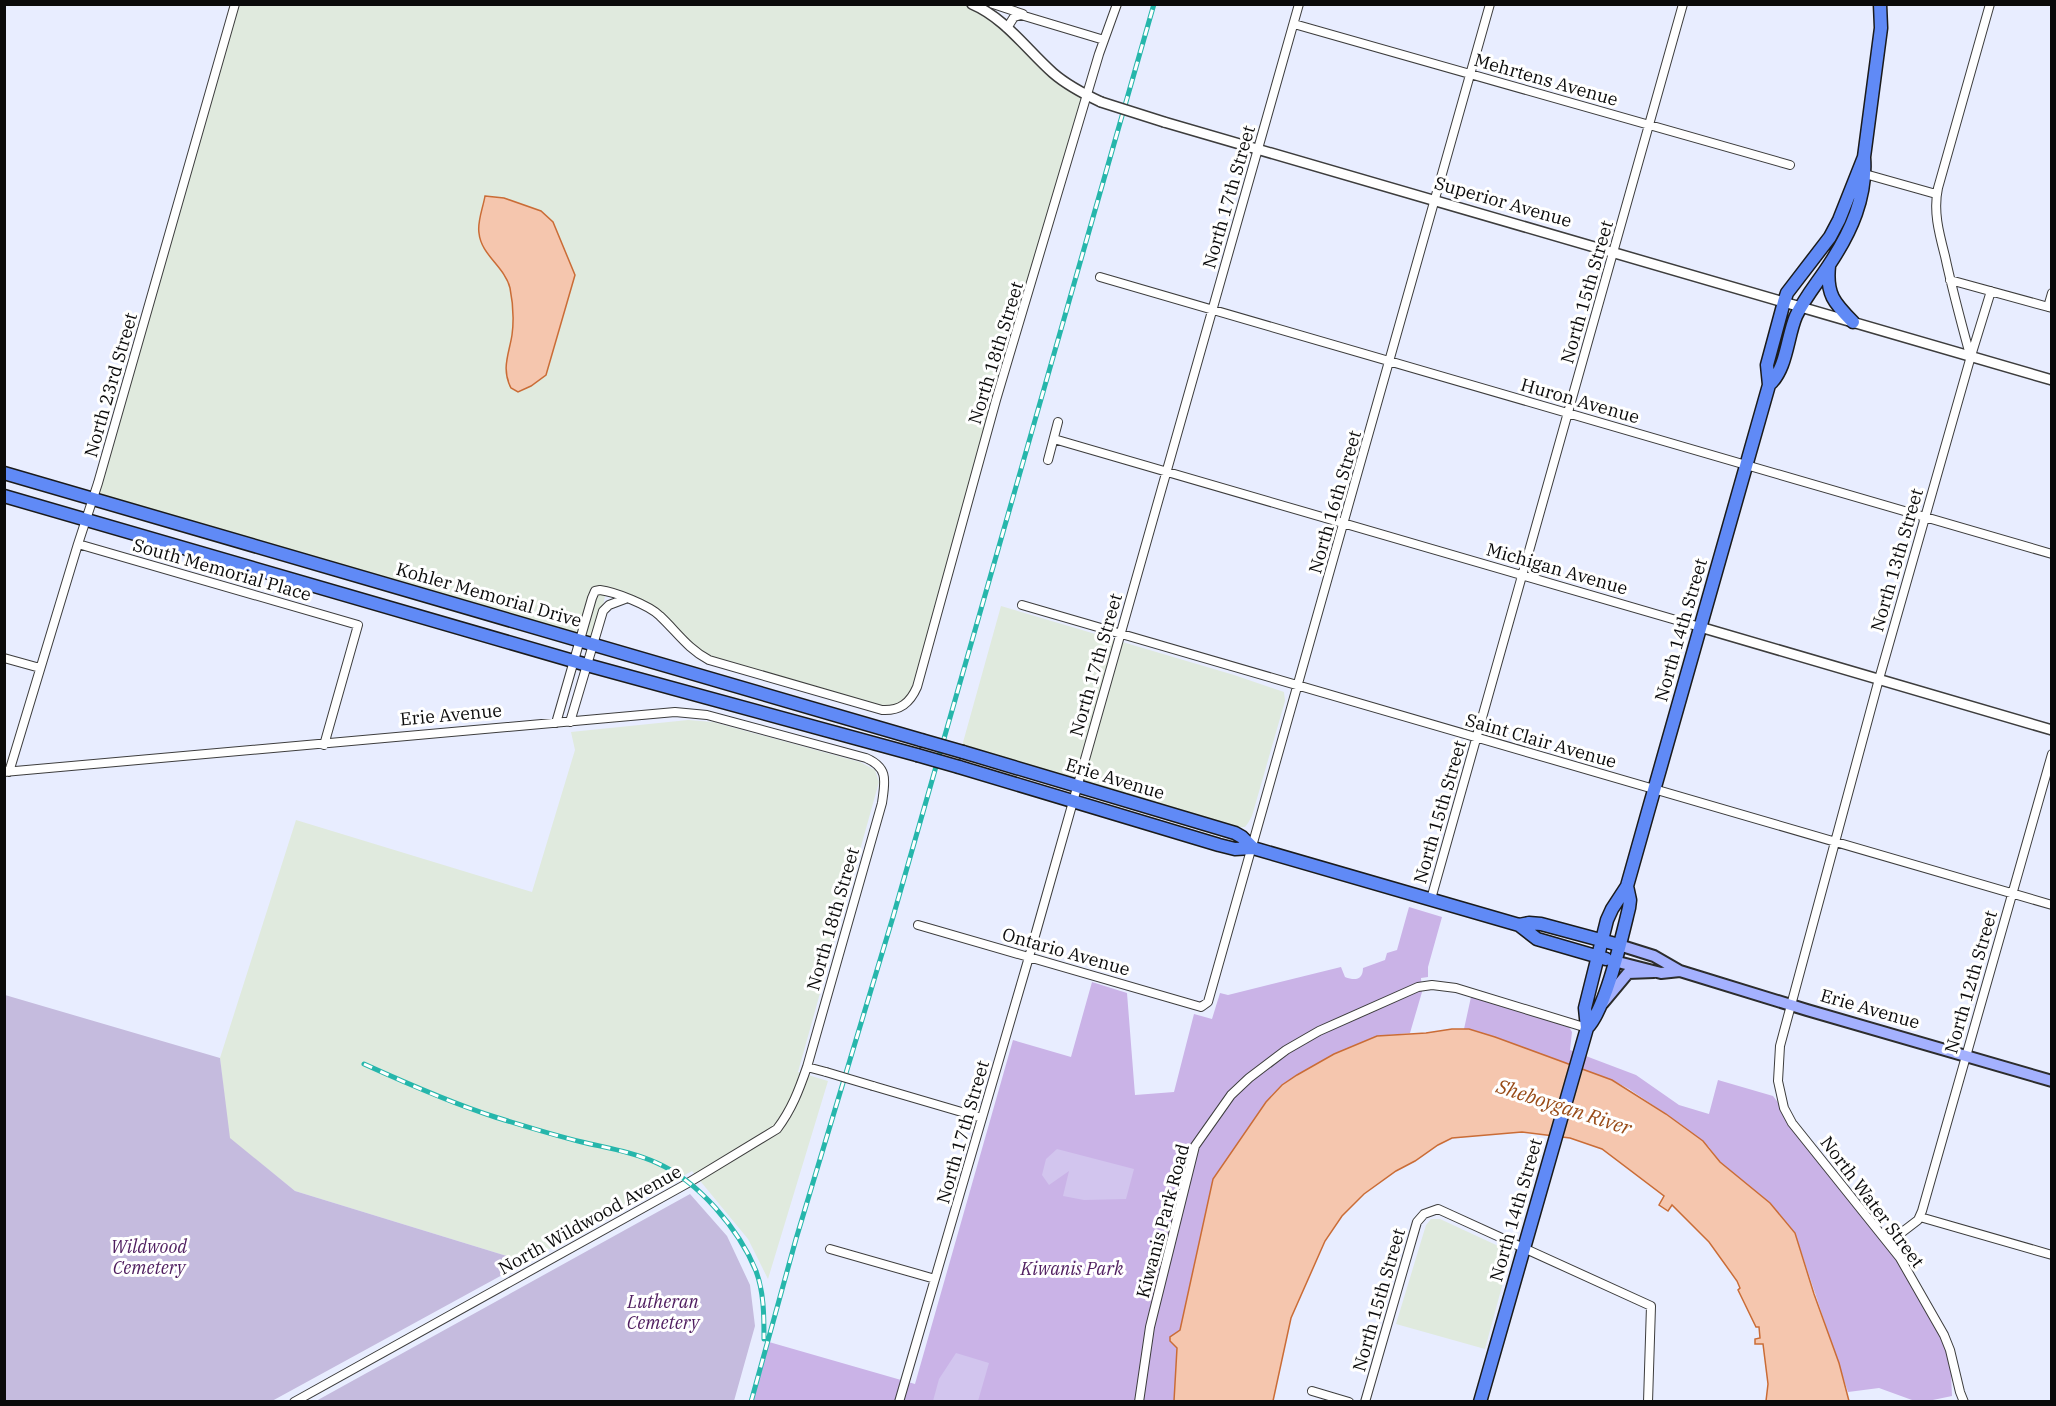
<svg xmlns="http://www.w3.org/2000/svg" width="2056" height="1406" font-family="'IBM Plex Serif',serif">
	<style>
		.industrial { fill: #e0eade }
		.green { fill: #cab3e7 }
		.cemetery { fill: #c5bbde }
		.pitch { fill: #d2c5ee }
		.water { fill: #f5c6ae; stroke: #ca6c36; stroke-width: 1.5 }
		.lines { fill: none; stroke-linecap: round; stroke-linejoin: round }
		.minor-casing { stroke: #3d3d3d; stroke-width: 10 }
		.tertiary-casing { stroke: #3d3d3d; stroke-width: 12 }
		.secondary-casing { stroke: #2c2c2c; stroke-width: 14 }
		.primary-casing { stroke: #1b1b1b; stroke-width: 15 }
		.minor { stroke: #fff; stroke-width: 8 }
		.tertiary { stroke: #fff; stroke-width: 9 }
		.secondary { stroke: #a4b1fe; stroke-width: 10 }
		.primary { stroke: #608af6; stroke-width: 12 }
		.rail-casing { stroke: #26b6ab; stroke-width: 5 }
		.rail { stroke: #fff; stroke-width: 3; stroke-dasharray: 9; stroke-linecap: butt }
		.minor-bridge-casing { stroke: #3d3d3d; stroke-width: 10; stroke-linecap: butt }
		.tertiary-bridge-casing { stroke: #3d3d3d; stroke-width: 12; stroke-linecap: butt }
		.primary-bridge-casing { stroke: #1b1b1b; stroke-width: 15; stroke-linecap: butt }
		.minor-bridge { stroke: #fff; stroke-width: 8 }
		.tertiary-bridge { stroke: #fff; stroke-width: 9 }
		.primary-bridge { stroke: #608af6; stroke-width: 12 }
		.labels { text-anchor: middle; stroke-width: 6; stroke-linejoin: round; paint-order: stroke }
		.street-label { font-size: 18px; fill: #0a0a0a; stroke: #fff }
		.park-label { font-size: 18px; font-style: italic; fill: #4f1d5f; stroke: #fff }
		.water-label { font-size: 20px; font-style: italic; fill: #984b17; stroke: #fff }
	</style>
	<rect width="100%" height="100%" fill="#e8edff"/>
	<path class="industrial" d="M230 5H972L1019 39 1087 95 913 696 890 711 709 660 658 615 619 595 605 596 601 616 593 645 94 499 234 6Z
		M1001 606 1234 675 1284 692 1285 701 1252 816 1248 823 1245 827H1231L962 746Z
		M688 720 713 722 860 762 875 770 879 782 798 1072 828 1081 768 1279 748 1239 692 1171 526 1262 295 1191 229 1138 220 1058 296 820 532 892 575 750 571 732Z
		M1431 1219H1440L1507 1250 1511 1253 1485 1349 1396 1324 1426 1225Z"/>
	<path class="green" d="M1409 907 1442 917 1428 967V977L1421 978 1422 992 1410 1033 1377 1036 1334 1054 1282 1085 1266 1102 1213 1179 1180 1330 1170 1337 1177 1348 1174 1401 753 1402 769 1342 915 1384 1013 1040 1071 1057 1092 982 1127 993 1135 1095 1174 1092 1194 1014 1212 1019 1220 993 1228 995 1341 967 1345 977C1355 981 1363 980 1363 968L1385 960 1387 953 1397 950Z
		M1471 997 1569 1027 1572 1032 1570 1050 1636 1075 1679 1105 1709 1114 1718 1080 1773 1096 1897 1255 1950 1352 1952 1396 1928 1401 1912 1400 1879 1388 1848 1392 1795 1233 1770 1203 1720 1162 1709 1147 1666 1114 1629 1089 1612 1080 1549 1057 1495 1037 1464 1029Z"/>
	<path class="cemetery" d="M5 995 220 1058 230 1138 295 1191 526 1262 272 1401H5Z
		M690 1194 727 1236 750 1285 755 1326 734 1401H316Z"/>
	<path class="pitch" d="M1057 1149 1134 1169 1126 1199 1084 1200 1063 1196 1069 1171 1049 1185 1042 1175 1046 1159Z
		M956 1353 989 1363 978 1401H933L939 1379Z"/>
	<path class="water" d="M485 196 504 198 541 211 553 222 575 275 546 375 531 386 518 392 511 388C501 369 509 354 512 335 514 320 513 303 510 288 505 267 481 255 479 233 477 222 483 208 485 196Z
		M1452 1029H1469L1495 1037 1612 1080 1666 1114 1703 1141 1720 1162 1770 1203 1795 1233 1814 1294 1839 1363 1849 1401H1766L1768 1384 1763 1344H1755V1339L1760 1338 1759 1327H1756L1738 1290 1740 1288 1737 1281 1709 1242 1672 1205 1668 1211 1659 1205 1664 1196 1602 1149 1570 1138 1522 1132 1452 1138 1438 1145 1415 1161 1396 1171 1364 1194 1342 1216 1325 1241 1291 1318 1273 1401H1174L1177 1348 1170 1341V1337L1180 1330 1213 1179 1266 1102 1282 1085 1297 1075 1334 1054 1377 1036 1426 1033Z"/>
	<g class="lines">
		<g class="minor-casing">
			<path id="minor" d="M993 4 1023 14
				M1294 24 1790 165
				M1007 28 1014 17 1021 15 1104 40
				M1865 174 1936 194
				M1100 277 2052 554
				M1950 280 2052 308
				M2048 307 2052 293
				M1970 355C1961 322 1952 289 1945 256 1939 233 1933 211 1938 188L1990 4
				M1054 439 1700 627
				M1048 460 1058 422
				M78 544 358 625 324 745
				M1022 605 2052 905
				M4 658 40 668
				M570 722 603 611 609 605 625 599
				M556 723 592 598 595 591 600 590C615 592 649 605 660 616 677 632 688 649 709 660L882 710C900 711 910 703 917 687L996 400 1099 54 1117 4
				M4 772 675 712 707 715 866 758C889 768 885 781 882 803L807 1067C799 1090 792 1109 777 1129L688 1183 294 1402
				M9 772 78 544 98 483 235 4
				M1431 899 1683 4
				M918 925 1201 1007 1208 1002 1490 4
				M807 1067 826 1072
				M873 1086 982 1118
				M1920 1217 2052 1255
				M1888 1243 1918 1220 1922 1211 2052 754
				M830 1249 935 1279
				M1312 1391 1349 1402
				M899 1402 1029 957 1299 4
				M1139 1402 1150 1327 1195 1146 1231 1095 1249 1078 1286 1050 1319 1031 1418 987 1432 985 1456 988 1587 1028
				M1365 1402 1417 1222 1424 1214 1438 1209 1651 1306 1648 1402
				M1964 1402 1960 1392 1950 1350 1944 1335 1900 1258 1792 1123 1784 1108 1778 1081 1780 1046 1879 679 1971 356 1991 291"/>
		</g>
		<g class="tertiary-casing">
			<path id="tertiary" d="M972 4C1005 18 1027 50 1053 73 1068 86 1084 94 1101 102
				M1164 122 2052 380
				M1700 627 2052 730"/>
		</g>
		<g class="secondary-casing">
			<path id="secondary" d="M1619 945 1654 956 1680 971 1807 1010 2052 1081
				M1614 961 1661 973 1680 971
				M1603 1003 1628 973 1654 972"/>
		</g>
		<g class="primary-casing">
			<path id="primary" d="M1829 266C1826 294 1834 303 1853 322
				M1769 385C1787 369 1787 337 1796 316 1805 297 1818 282 1829 265 1851 232 1867 197 1864 157L1881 28 1880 4
				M4 473 921 740
				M4 496 587 665 917 755
				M963 752 1235 833 1242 837 1253 848
				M959 767 1219 845 1235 849 1253 848 1519 925 1529 923 1541 924 1619 945
				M1519 925 1537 939 1606 959
				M1587 1028 1585 1008 1607 920 1612 909 1627 886 1647 815 1769 385 1767 365 1784 302 1787 293 1830 237 1839 220 1864 157
				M1480 1402 1587 1028C1606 1009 1622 936 1629 908L1630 900 1627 886"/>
		</g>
		<use href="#minor" class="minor"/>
		<use href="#tertiary" class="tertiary"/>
		<use href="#secondary" class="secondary"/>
		<use href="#primary" class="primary"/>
		<g class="rail-casing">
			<path id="rail" d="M364 1064C406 1083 451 1103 495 1117 524 1126 553 1135 582 1142 607 1148 633 1152 657 1163 698 1181 739 1229 756 1271 764 1292 764 1316 764 1339
				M751 1402 796 1239 893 917 1154 4"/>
		</g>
		<use href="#rail" class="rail"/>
		<g class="minor-bridge-casing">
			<path id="minor-bridge" d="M826 1072 873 1086"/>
		</g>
		<g class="tertiary-bridge-casing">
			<path id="tertiary-bridge" d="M1101 102 1164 122"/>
		</g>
		<g class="primary-bridge-casing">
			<path id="primary-bridge" d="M921 740 963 752
				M917 755 959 767"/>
		</g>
		<use href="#minor-bridge" class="minor-bridge"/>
		<use href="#tertiary-bridge" class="tertiary-bridge"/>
		<use href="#primary-bridge" class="primary-bridge"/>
	</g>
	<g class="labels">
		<g class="street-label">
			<text transform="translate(1546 80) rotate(16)" y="6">Mehrtens Avenue</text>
			<text transform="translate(1229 197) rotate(-74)" y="6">North 17th Street</text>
			<text transform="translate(1503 202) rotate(16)" y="6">Superior Avenue</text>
			<text transform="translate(1587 292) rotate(-74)" y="6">North 15th Street</text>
			<text transform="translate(996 353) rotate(-73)" y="6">North 18th Street</text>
			<text transform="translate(111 385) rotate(-74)" y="6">North 23rd Street</text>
			<text transform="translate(1580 401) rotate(16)" y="6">Huron Avenue</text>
			<text transform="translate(1335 502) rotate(-74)" y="6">North 16th Street</text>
			<text transform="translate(1897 560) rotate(-74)" y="6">North 13th Street</text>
			<text transform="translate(1557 569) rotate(16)" y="6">Michigan Avenue</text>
			<text transform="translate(222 570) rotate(16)" y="6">South Memorial Place</text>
			<text transform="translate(489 595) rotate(16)" y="6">Kohler Memorial Drive</text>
			<text transform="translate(1681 630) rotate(-74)" y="6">North 14th Street</text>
			<text transform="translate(1096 665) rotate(-74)" y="6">North 17th Street</text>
			<text transform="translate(451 715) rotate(-5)" y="6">Erie Avenue</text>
			<text transform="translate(1541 741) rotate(16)" y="6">Saint Clair Avenue</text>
			<text transform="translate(1115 779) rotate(17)" y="6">Erie Avenue</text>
			<text transform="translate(1440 812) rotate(-74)" y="6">North 15th Street</text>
			<text transform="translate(833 919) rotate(-74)" y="6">North 18th Street</text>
			<text transform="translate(1066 952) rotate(16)" y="6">Ontario Avenue</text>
			<text transform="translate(1971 982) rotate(-74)" y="6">North 12th Street</text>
			<text transform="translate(1870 1009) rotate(16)" y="6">Erie Avenue</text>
			<text transform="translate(963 1132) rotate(-74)" y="6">North 17th Street</text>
			<text transform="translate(1872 1202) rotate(53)" y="6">North Water Street</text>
			<text transform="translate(1516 1210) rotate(-74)" y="6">North 14th Street</text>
			<text transform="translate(590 1220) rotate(-29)" y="6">North Wildwood Avenue</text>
			<text transform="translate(1163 1221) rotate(-75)" y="6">Kiwanis Park Road</text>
			<text transform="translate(1379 1300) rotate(-74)" y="6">North 15th Street</text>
		</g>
		<g class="park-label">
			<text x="149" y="1253">Wildwood<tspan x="149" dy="21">Cemetery</tspan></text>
			<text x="1072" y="1275">Kiwanis Park</text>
			<text x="663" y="1308">Lutheran<tspan x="663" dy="21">Cemetery</tspan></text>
		</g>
		<g class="water-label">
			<text transform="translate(1564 1107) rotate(18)" y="7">Sheboygan River</text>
		</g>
	</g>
	<rect width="2056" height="1406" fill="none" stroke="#0a0a0a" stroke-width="12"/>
</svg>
